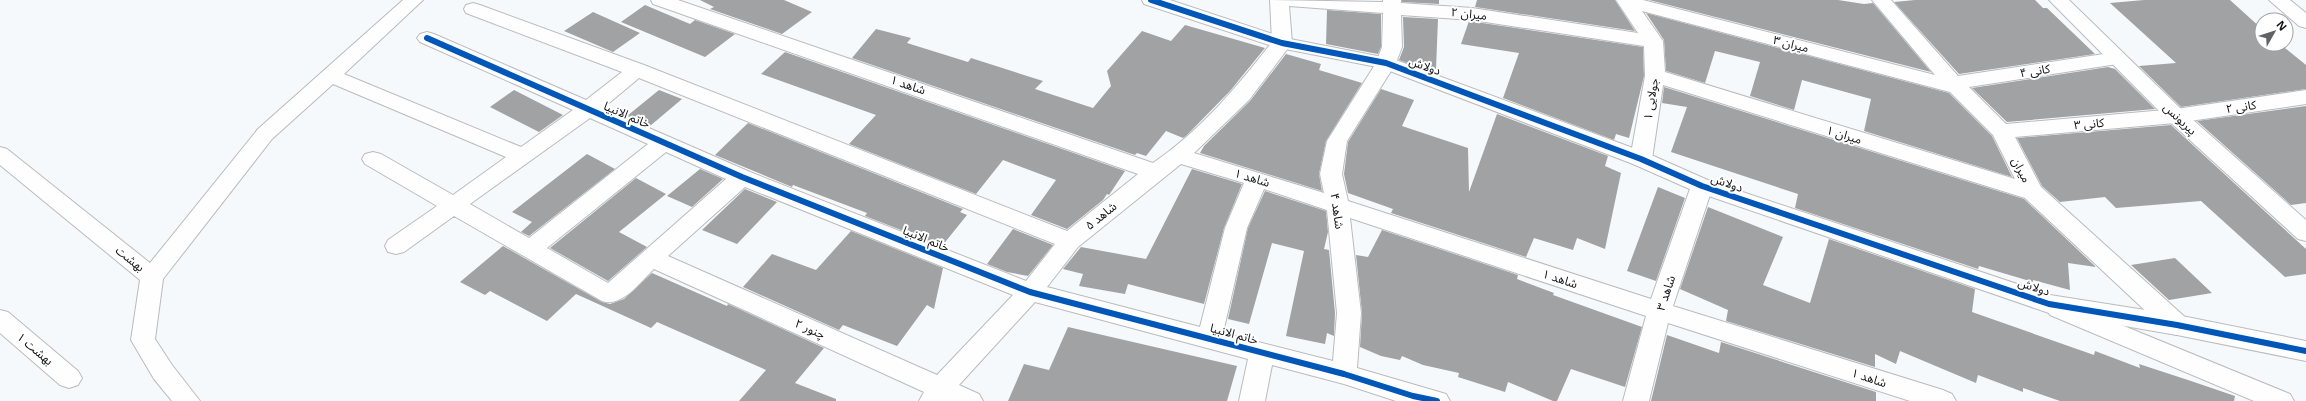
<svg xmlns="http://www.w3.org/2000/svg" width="2306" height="401" font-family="Georgia,'Noto Sans Arabic',serif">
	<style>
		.building { fill: #a0a2a4 }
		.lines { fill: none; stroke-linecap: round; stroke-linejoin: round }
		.street-casing { stroke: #babbbe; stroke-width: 2 }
		.secondary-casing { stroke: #babbbe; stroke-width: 2 }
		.primary-casing { stroke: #babbbe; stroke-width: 2 }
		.street { fill: #fefeff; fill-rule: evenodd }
		.secondary { fill: #fefeff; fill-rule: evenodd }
		.primary { fill: #fefeff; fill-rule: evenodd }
		.cycleway-casing { stroke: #fff; stroke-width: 8 }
		.cycleway { stroke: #0057b8; stroke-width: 6 }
		.labels { text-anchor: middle; stroke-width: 4; stroke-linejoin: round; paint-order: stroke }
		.street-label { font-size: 12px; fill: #111214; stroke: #fff }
	</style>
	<rect width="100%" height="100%" fill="#f6f9fc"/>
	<path class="building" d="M700 0H784L812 12 782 34 710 9 714 7Z
		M1402 0H1439V4L1402 2Z
		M1477 0H1615L1635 31 1475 7Z
		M1649 0H1838L1864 4 1873 3 1931 72Z
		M1915 0H2035L2043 8H2047L2095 54 1959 74 1894 2Z
		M2144 0H2230L2262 29V44H2280L2306 65V89L2181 107 2139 66 2176 63 2110 3Z
		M645 5 690 24 695 20 735 34 705 57 621 22Z
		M1327 10 1381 14V47L1378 54 1326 44Z
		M593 12 640 33 613 52 564 31Z
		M1646 13 1949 93 1992 136 2012 177 1864 131 1871 99 1802 80 1794 110 1750 96 1760 62 1715 51 1705 83 1666 71 1664 40Z
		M1403 17 1438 19 1436 69 1418 67 1399 60 1404 47Z
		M1469 21 1643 47 1644 76 1629 138 1616 134 1614 140 1503 98 1519 53 1461 44Z
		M1185 25 1265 48 1230 91 1186 136 1183 138 1166 131 1146 156 1137 153 1135 155 852 58 876 29 911 38 907 43 968 62 971 58 1043 81 1035 89 1093 108 1111 86 1107 71 1142 31 1171 41Z
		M785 52 1125 171 1109 195 1107 194 1103 200 1067 229 1031 215 1056 180 1003 160 976 194 849 144 876 115 761 74Z
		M1286 54 1321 64 1319 70 1362 83 1326 141 1319 174 1322 191 1200 153 1204 146 1250 101Z
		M2108 67 2115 69 2155 109 2007 122 1972 88Z
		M1664 87 2024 199 2096 267 2068 263 2070 290 2033 280V282L1979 266 1978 269 1795 208 1798 194 1671 152 1687 107 1662 103Z
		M1381 89 1414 100 1402 126 1468 148 1469 192 1497 114 1608 156 1605 166 1621 173 1605 249 1577 238 1573 250 1534 238 1526 257 1391 213 1393 209 1348 193 1344 174 1348 142Z
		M514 90 563 115 539 132 490 107Z
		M659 90 682 99 650 126 627 116Z
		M2306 106V203L2291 205 2197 121Z
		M748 123 963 209 960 212 967 215 942 246 865 216 867 213 793 185 792 187 715 155Z
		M2171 125 2306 249V274L2285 277 2201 201 2116 208 2105 197 2060 202 2042 186 2017 138Z
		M587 154 615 169 529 236 521 232 532 222 512 212Z
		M700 169 723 179 692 207 667 196Z
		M1192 169 1242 184 1224 228 1204 304 1128 284 1125 294 1079 286 1083 274 1063 269 1081 247 1146 259Z
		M636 178 666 194 619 232 647 247 608 281 550 248Z
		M1658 187 1685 198 1656 281 1627 271Z
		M745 189 777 202 737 244 702 230Z
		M1265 191 1326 211 1328 232 1324 249 1329 250 1335 313 1334 336 1327 333 1325 344 1286 336 1304 251 1272 243 1249 324 1228 319 1248 228Z
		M1708 207 1783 237 1763 285 1810 303 1829 239 1975 289 1972 312 2094 355 2095 351 2140 368 2139 364 2191 381 2235 396 2234 401H2060L2023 388V392L1978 375 1976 383 1900 351 1896 364 1875 354V367L1726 321 1728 310 1680 289Z
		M1013 229 1053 245 1028 276 1007 272 987 264Z
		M1382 230 1518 275 1517 279 1554 293 1553 295 1642 327 1625 387 1571 369 1557 401H1553L1508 382 1505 392 1458 377 1459 373 1423 365 1402 356 1400 360 1381 356 1360 347 1362 313 1356 255 1368 257Z
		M851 231 943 268 934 309 927 305 897 346 843 325 839 330 743 287 772 254 816 270Z
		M503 246 602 302 610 304 624 299 652 273 727 306 728 304 824 348 795 383 836 399V401H739L766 370 657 322 651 328 576 294 547 321 490 291 485 295 460 282Z
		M2175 258 2212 293 2169 300 2131 265Z
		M1068 327 1237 366 1227 401H1008L1024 364 1049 370Z
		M1667 335 1719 353 1721 342 1876 392V401H1651Z"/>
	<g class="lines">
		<g class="street-casing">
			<path id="street" d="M403 0H423L344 74 521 147 573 110 420 42 417 38 420 34 427 32 434 34 586 100 622 72 466 13 464 9 466 5 473 3 480 5 644 65 1067 231 1138 174 653 4 651 0H678L1153 163C1200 131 1237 87 1272 42L1270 0 1383 2V0H1401V3L1472 8 1638 33 1616 0H1643L1935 75 1872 0H1891L1958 76 2117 52 2124 54 2127 58 2124 62 2117 64 1969 87 2006 124 2176 109 2306 90V104L2176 123 2015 137 2041 187 2186 318 2189 325 2186 332 2177 335 2168 332 2025 198 1663 85 1652 159 1649 164 1641 166 1633 164 1630 159 1645 76 1644 46 1472 20 1401 15 1402 47 1396 63 1347 141 1342 174 1348 201 1651 299 1691 186 1694 181 1702 178 1710 181 1713 186 1673 306 1943 390 1952 394 1956 401H1910L1668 323 1649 401H1623L1646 316 1350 218 1361 313 1357 368 1446 394 1450 401H1396L1344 384 1272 365 1265 401H1239L1248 359 1035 302 959 385 979 394 983 401H919L924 392 654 269C640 282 622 308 602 301L454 216 404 252 396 254 388 252 385 246 388 240 437 206 365 164 362 159 365 154 373 152 381 154 453 195 506 157 333 84 272 139 163 279 155 339 172 365 200 401H172L154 379 131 340 140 280 0 165V147L7 149 150 263 258 129ZM1289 6 1383 13 1382 47 1376 63 1327 141 1320 174 1324 193 1194 153 1249 100 1292 43ZM1642 11 1950 92 1993 135 2015 179 1665 72 1663 41ZM639 78 1055 244 1026 281 750 172 603 108ZM590 118 648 144 529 238 470 204ZM666 152 726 179 608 283 547 248ZM1181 164 1244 183 1225 228 1200 327 1047 287 1078 247ZM745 187 1013 295 937 375 668 256ZM1264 189 1327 210 1337 313 1333 361 1223 333 1247 228Z
				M2058 299 2290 394 2294 401H2254L2050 315 2046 308 2050 301Z
				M0 310 8 312 78 371 82 378 78 385 69 388 60 385 0 333Z"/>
		</g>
		<g class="secondary-casing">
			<path id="secondary" d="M1142 0H1170L1285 38 1393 59 1649 154 1710 181 2050 295 2177 315 2306 341V361L2177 335 2049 313 1694 191 1633 164 1382 68 1275 47 1144 4Z
				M2049 0H2069L2183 111 2306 220V241L2298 239 2169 121Z"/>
		</g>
		<g class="primary-casing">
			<path id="primary" d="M2269 0H2290L2306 13V28L2299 26Z"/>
		</g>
		<use href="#street" class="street"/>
		<use href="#secondary" class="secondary"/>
		<use href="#primary" class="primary"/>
		<g class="cycleway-casing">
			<path id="cycleway" d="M1151 0 1282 43 1386 63 1641 159 1702 186 2049 304 2177 325 2306 351
				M427 38 742 177 1030 292 1344 374 1413 396 1437 401"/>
		</g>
		<use href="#cycleway" class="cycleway"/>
	</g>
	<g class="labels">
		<g class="street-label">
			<text transform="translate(1469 14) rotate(6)" y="4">میران ۲</text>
			<text transform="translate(1791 44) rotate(14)" y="4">میران ۳</text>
			<text transform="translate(1425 66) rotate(20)" y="4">دولاش</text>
			<text transform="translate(2035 71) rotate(-9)" y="4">کانی ۴</text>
			<text transform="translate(908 85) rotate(19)" y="4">شاهد ۱</text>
			<text transform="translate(1651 99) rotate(-81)" y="4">جولایی ۱</text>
			<text transform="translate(2241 107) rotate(-8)" y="4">کانی ۲</text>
			<text transform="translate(627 115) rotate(23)" y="4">خاتم الانبیا</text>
			<text transform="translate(2180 119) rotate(43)" y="4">پیریونس</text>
			<text transform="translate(2089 124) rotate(-5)" y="4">کانی ۳</text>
			<text transform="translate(1844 135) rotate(17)" y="4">میران ۱</text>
			<text transform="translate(2021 170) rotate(62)" y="4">میران</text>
			<text transform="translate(1252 178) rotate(17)" y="4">شاهد ۱</text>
			<text transform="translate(1727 183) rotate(19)" y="4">دولاش</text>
			<text transform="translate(1337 211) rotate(82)" y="4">شاهد ۴</text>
			<text transform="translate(1101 216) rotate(-39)" y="4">شاهد ۵</text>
			<text transform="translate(926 239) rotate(22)" y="4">خاتم الانبیا</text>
			<text transform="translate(130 259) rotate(39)" y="4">بهشت</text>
			<text transform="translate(1560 279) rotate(18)" y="4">شاهد ۱</text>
			<text transform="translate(2034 287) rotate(18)" y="4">دولاش</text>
			<text transform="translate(1666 293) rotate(-72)" y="4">شاهد ۳</text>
			<text transform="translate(810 329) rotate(24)" y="4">چنور ۲</text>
			<text transform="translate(1234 334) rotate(15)" y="4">خاتم الانبیا</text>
			<text transform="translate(35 349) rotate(40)" y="4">بهشت ۱</text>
			<text transform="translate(1869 378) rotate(18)" y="4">شاهد ۱</text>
		</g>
	</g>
	<g transform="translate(2274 32) rotate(51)"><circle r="19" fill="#ffffff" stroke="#a0a0a1"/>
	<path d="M0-3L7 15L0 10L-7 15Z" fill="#616365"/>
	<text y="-6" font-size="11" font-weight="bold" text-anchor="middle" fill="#111214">N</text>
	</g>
</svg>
